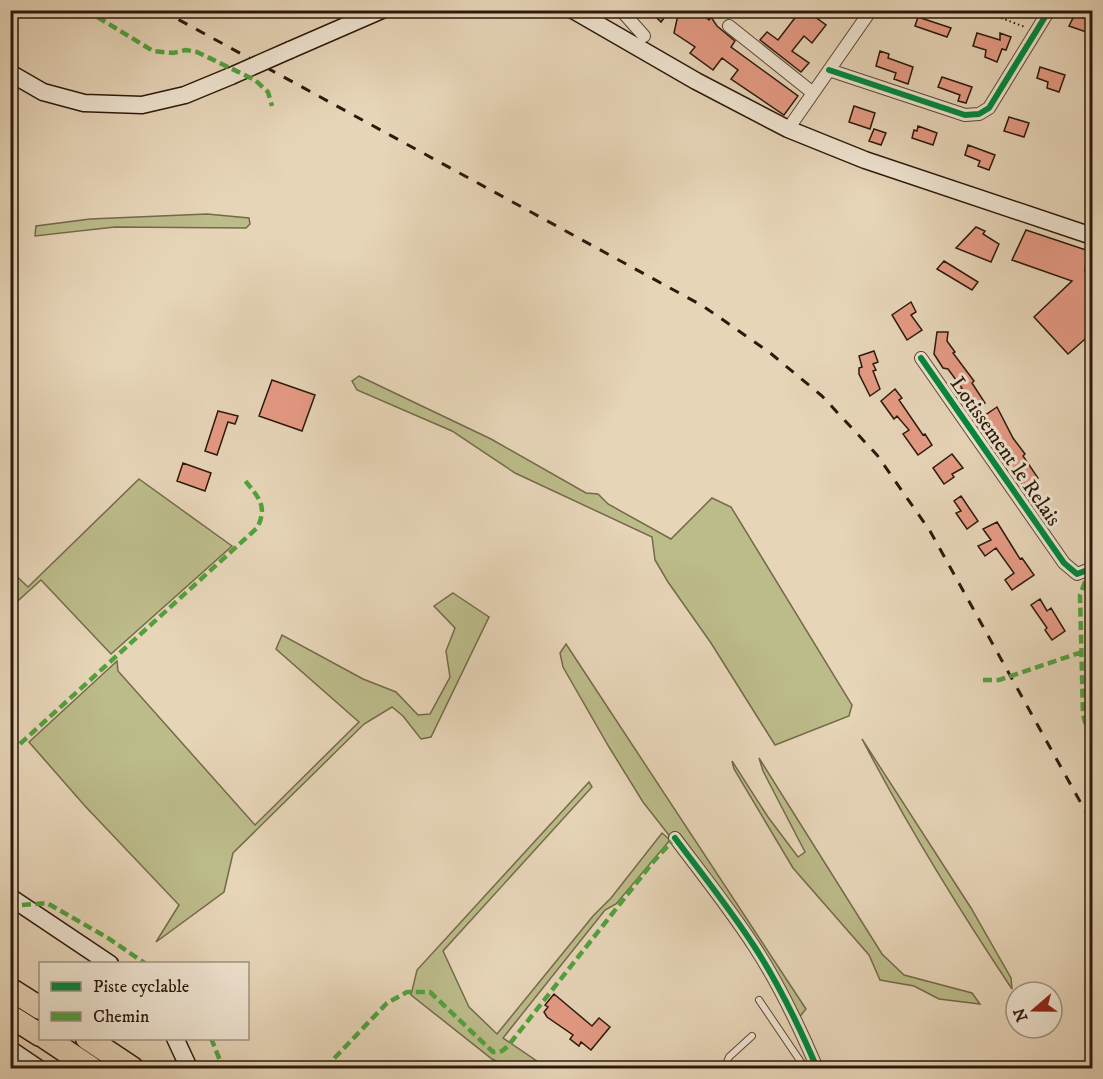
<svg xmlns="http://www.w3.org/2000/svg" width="1103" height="1079" font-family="'IM FELL DW Pica',serif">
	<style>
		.green { fill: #bcbb8a; stroke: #746a4a; stroke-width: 1.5 }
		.building { fill: #e59a84; stroke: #2b190a; stroke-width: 1.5 }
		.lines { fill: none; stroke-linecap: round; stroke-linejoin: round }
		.lane-casing { stroke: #5a4836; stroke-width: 8 }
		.street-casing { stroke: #5a4836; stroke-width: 14 }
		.secondary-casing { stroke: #2b190a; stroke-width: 19 }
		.highway-casing { stroke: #2b190a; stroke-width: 25 }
		.path { stroke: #2b190a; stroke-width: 2; stroke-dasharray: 1.5 3; stroke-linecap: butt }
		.lane { stroke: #efe4d1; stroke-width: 6 }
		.street { stroke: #efe4d1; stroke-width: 12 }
		.secondary { stroke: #efe4d1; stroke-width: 16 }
		.highway { stroke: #e7d5b8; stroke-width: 22 }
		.rail { stroke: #2b190a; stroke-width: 3; stroke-dasharray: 10 10; stroke-linecap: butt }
		.secondary-bridge-casing { stroke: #2b190a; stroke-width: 19; stroke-linecap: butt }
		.secondary-bridge { stroke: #efe4d1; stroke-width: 16 }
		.quiet { stroke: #51a13e; stroke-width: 4.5; stroke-dasharray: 9 4.5; stroke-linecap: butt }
		.cycleway-casing { stroke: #efe4d1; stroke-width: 10 }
		.cycleway { stroke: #00873e; stroke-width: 6 }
		.labels { text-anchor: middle; stroke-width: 6; stroke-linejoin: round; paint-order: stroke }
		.street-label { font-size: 21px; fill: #2b190a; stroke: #efe4d1 }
	</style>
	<rect width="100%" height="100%" fill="#e7d5b8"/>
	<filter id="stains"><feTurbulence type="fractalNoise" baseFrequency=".00333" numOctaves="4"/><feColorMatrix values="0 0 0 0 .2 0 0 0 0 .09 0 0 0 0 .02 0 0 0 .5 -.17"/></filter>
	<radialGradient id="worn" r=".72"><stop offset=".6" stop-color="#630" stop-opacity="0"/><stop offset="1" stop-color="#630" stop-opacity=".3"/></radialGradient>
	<path class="green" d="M207 214 249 218 250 224 246 228 115 227 35 236 36 226 90 219Z
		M359 376 491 439 586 493 598 494 608 504 671 539 712 498 731 507 852 705 849 716 775 745 711 643 668 582 655 560 652 537 515 473 452 431 357 390 352 381Z
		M139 479 232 546 111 654 41 580 11 607V571L28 587Z
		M453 593 489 617 431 737 421 739 403 716 392 707 364 724 233 853 224 892 156 942 179 905 85 806 29 742 117 661 118 671 255 825 359 722 276 649 282 635 363 679 396 692 418 715 430 714 450 677 446 651 455 628 434 606Z
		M566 644 806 1009 797 1020 769 963 643 802 609 747 563 667 560 653Z
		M862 739 971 908 1011 978 1012 989C958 908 907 825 862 739Z
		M759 758 882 954 904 975 972 993 980 1004 939 999 914 986 880 980 869 955 793 868 734 769 732 761 768 817 798 857 805 852 763 771Z
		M589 782 592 787 443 951 469 1007 497 1034 593 916 611 898 662 833 670 840 616 904 605 910 503 1038 547 1068H510L492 1059 411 995 417 970Z"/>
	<path class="building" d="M649 10H670L661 22Z
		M679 10H696L709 20 711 17 717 26 735 41 731 47 798 96 784 115 731 79 738 70 722 58 713 70 690 53 695 47 674 33Z
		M801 10 810 16 811 14 826 25 812 43 804 36 792 51 809 63 801 72 760 40 767 32 778 40Z
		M1085 13 1092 16V34L1069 26 1075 14 1083 18Z
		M918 17 951 28 947 37 915 26Z
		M977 33 1000 40V33L1011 37 1006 50 1002 49 997 62 985 57 986 50 973 46Z
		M880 51 889 54 888 58 913 67 908 84 894 79 896 73 876 66Z
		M1040 67 1065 75 1059 92 1047 88 1048 82 1037 78Z
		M942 77 972 87 966 103 958 101 960 95 938 87Z
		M854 106 875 113 870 129 849 122Z
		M1009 117 1029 123 1024 137 1004 131Z
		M918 126 937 133 933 145 912 138 914 130 917 131Z
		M874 129 886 133 881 145 869 141Z
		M968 145 995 155 989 170 978 166 980 161 965 155Z
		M976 227 985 231 983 234 999 244 991 262 956 248Z
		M1026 230 1089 251 1085 270 1091 277 1087 281 1092 287V333L1068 354 1034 317 1072 281 1012 260Z
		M944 261 978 282 972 290 937 269Z
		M911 302 916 312 911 315 922 330 907 340 892 315Z
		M937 332H948L947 341 955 352 953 353 974 381 972 383 985 403 974 410 966 398 963 399 958 391 962 388 948 369 943 368 934 354Z
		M874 351 878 362 873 364 876 370 873 371 880 389 870 396 859 374V368L862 367 859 356Z
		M272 380 315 395 302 431 259 416Z
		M895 389 902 398 899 400 923 435 925 434 932 445 918 455 903 434 909 430 897 416 894 419 881 401Z
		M997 407 1013 438 1025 454 1023 456 1038 478 1025 488 1009 465 1011 463 1003 452 1007 448 996 432 993 434 990 430 987 432 982 425 987 420 984 416Z
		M218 411 238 416 235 424 228 422 217 455 205 451Z
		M952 454 963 468 952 474 954 477 944 484 933 468Z
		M183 463 211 473 205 491 177 481Z
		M961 496 978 521 967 529 956 513 961 511 954 501Z
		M997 522 1020 559 1022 558 1034 575 1012 590 1005 580 1014 573 996 548 985 556 978 546 991 540 983 529Z
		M1040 599 1047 611 1051 608 1065 631 1052 640 1045 630 1047 628 1031 605Z
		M554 994 592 1026 599 1018 610 1027 591 1050 581 1042 579 1046 570 1039 573 1035 547 1017 544 1012 548 1007 545 1005Z"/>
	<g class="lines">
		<g class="lane-casing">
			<path id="lane" d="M759 1000 805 1068
				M728 1068 727 1062 729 1057 752 1036"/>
		</g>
		<g class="street-casing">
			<path id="street" d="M621 10 644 36
				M729 26 813 93
				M829 70 965 115 979 114 989 108 1048 12
				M788 129 871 10
				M921 358 1064 563 1077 574 1090 569 1092 565
				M675 838C702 874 730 909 754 946 779 984 799 1026 817 1068"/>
		</g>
		<g class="secondary-casing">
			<path id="secondary" d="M573 10 696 81 788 129 865 160 1092 236
				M290 50 382 10
				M10 73 43 92 84 103 142 105 185 95 231 76
				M10 897 110 964
				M175 1038 189 1068
				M10 1049 38 1068"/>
		</g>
		<g class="highway-casing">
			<path id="highway" d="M10 989 40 1008
				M10 1016 40 1035
				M46 1038 91 1068
				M87 1038 132 1068"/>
		</g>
		<path class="path" d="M980 10 1025 27"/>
		<use href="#lane" class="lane"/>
		<use href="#street" class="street"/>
		<use href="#secondary" class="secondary"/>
		<use href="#highway" class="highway"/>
		<path class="rail" d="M161 10 703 306 769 352 822 396 877 455 930 531 1092 823"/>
		<g class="secondary-bridge-casing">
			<path id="secondary-bridge" d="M231 76 290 50"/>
		</g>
		<use href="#secondary-bridge" class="secondary-bridge"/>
		<path class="quiet" d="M86 10 153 51 173 53 186 50 197 52 255 80 268 92 272 106
			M1090 569 1080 595 1083 715 1092 745
			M983 680H999L1082 652
			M10 753 257 528C269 505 257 496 243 478
			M22 905 47 903 108 938 146 964
			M211 1038 223 1068
			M325 1068 387 1003 407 992H430L493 1052 502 1051 508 1046 653 862 675 838"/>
		<g class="cycleway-casing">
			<path id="cycleway" d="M829 70 965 115 979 114 989 108 1048 12
				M921 358 1064 563 1077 574 1090 569 1092 565
				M675 838C702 874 730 909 754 946 779 984 799 1026 817 1068"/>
		</g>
		<use href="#cycleway" class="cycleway"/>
	</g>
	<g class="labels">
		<g class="street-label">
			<text transform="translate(1006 451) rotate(55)" y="7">Lotissement le Relais</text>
		</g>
	</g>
	<rect width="1103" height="1079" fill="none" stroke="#e7d5b8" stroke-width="36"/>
	<rect x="12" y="12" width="1079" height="1055" fill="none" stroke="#2b190a" stroke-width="3"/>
	<rect x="18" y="18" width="1067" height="1043" fill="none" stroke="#2b190a" stroke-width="1.5"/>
	<rect x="39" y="962" width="210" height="78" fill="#efe4d1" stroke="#a19381" stroke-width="1.5"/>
	<rect x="51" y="982" width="30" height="9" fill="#00873e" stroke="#a19381" stroke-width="1.5"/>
	<text x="93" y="992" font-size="18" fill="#2b190a">Piste cyclable</text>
	<rect x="51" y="1012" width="30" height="9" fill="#51a13e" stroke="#a19381" stroke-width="1.5"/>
	<text x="93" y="1022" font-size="18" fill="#2b190a">Chemin</text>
	<g transform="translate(1034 1010) rotate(250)"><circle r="28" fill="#efe4d1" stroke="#a19381" stroke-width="1.5"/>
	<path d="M0-4.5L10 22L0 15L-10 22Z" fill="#8f2418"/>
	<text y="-9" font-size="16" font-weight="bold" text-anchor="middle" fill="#2b190a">N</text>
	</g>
	<rect width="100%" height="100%" filter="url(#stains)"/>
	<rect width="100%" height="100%" fill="url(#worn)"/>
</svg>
